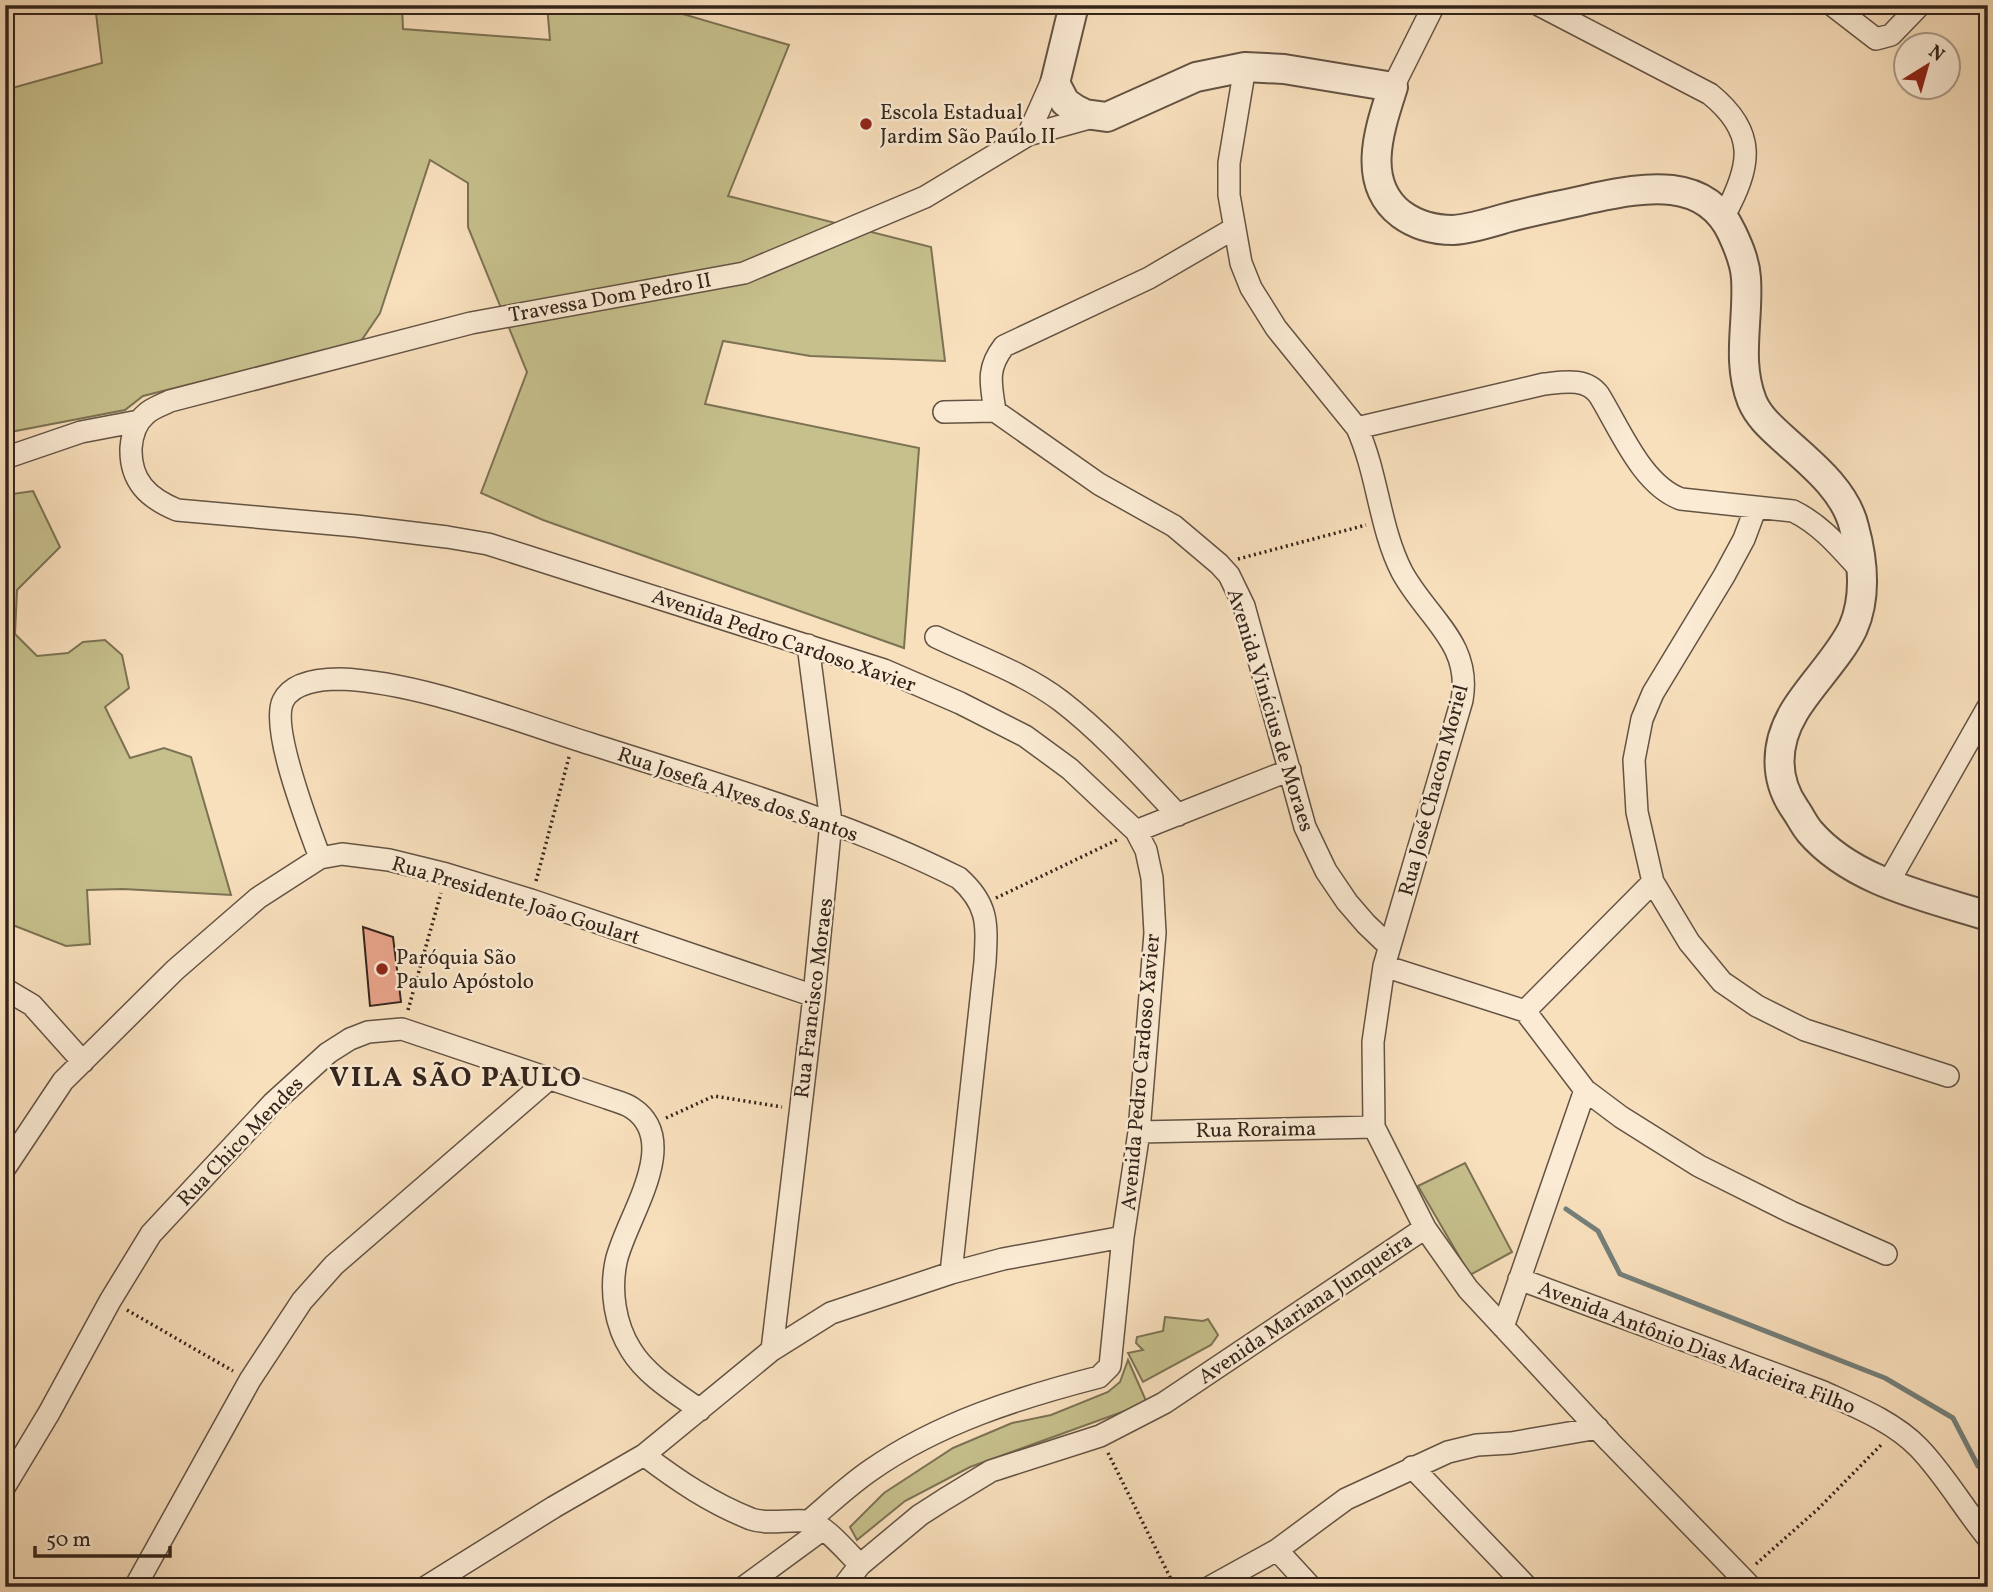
<svg xmlns="http://www.w3.org/2000/svg" width="1993" height="1592" font-family="Vollkorn,serif">
	<style>
		.green { fill: #c6c08c; stroke: #7c7254; stroke-width: 2 }
		.lines { fill: none; stroke-linecap: round; stroke-linejoin: round }
		.stream { stroke: #747f7a; stroke-width: 5 }
		.building { fill: #eba68d; stroke: #33241b; stroke-width: 2 }
		.minor-casing { stroke: #645344; stroke-width: 24 }
		.tertiary-casing { stroke: #645344; stroke-width: 32 }
		.path { stroke: #33241b; stroke-width: 3.5; stroke-dasharray: 2 3.5; stroke-linecap: butt }
		.minor { stroke: #fbebd4; stroke-width: 21 }
		.tertiary { stroke: #fbebd4; stroke-width: 28 }
		.poi-dot { fill: #8f2418; stroke: #fbebd4; stroke-width: 2.5 }
		.labels { text-anchor: middle; stroke-width: 5; stroke-linejoin: round; paint-order: stroke }
		.poi-label { font-size: 21px; fill: #33241b; stroke: #fbebd4; text-anchor: start }
		.street-label { font-size: 21px; fill: #33241b; stroke: #fbebd4 }
		.district-label { font-size: 28px; font-weight: bold; letter-spacing: 2px; fill: #33241b; stroke: #fbebd4 }
	</style>
	<rect width="100%" height="100%" fill="#f9e0bd"/>
	<filter id="stains"><feTurbulence type="fractalNoise" baseFrequency=".00286" numOctaves="4"/><feColorMatrix values="0 0 0 0 .2 0 0 0 0 .09 0 0 0 0 .02 0 0 0 .5 -.17"/></filter>
	<radialGradient id="worn" r=".72"><stop offset=".6" stop-color="#630" stop-opacity="0"/><stop offset="1" stop-color="#630" stop-opacity=".3"/></radialGradient>
	<path class="green" d="M95 5H402L403 29 550 40 547 5H652L789 45 728 196 931 247 945 361 810 356 723 341 705 404 919 448 904 648 543 520 481 493 527 372 468 227V183L430 160 380 313 361 341 143 396 125 410 5 433V90L102 63Z
		M33 491 60 547 17 590 15 634 37 656 68 653 83 642 105 640 122 655 129 688 105 707 130 758 164 748 191 757 231 895 123 889 87 890 90 944 66 946 5 922V495Z
		M1465 1163 1512 1252 1470 1275 1418 1186Z
		M1165 1317 1203 1321 1208 1319 1218 1335 1211 1345 1143 1382 1128 1353 1143 1350 1136 1343 1137 1337 1163 1331Z
		M1128 1360 1147 1403 970 1467 905 1501 857 1540 850 1527 884 1493 953 1448 1012 1423 1051 1415 1108 1392 1120 1382Z"/>
	<g class="lines">
		<path class="stream" d="M1566 1209 1598 1231 1620 1274 1885 1378 1953 1418 1978 1466 1988 1473"/>
	</g>
	<path class="building" d="M363 927 393 937 401 1002 370 1006Z"/>
	<g class="lines">
		<g class="minor-casing">
			<path id="minor" d="M1539 5 1710 94C1758 133 1751 166 1724 216
				M1832 5 1876 39 1891 35 1920 5
				M1245 67 1229 163V195L1241 263 1251 288 1276 328 1357 428C1378 474 1379 527 1402 572 1427 618 1472 643 1462 700L1384 966 1373 1042 1374 1127 1425 1228 1468 1289 1610 1442 1751 1587
				M1393 87 1434 5
				M1028 135 1056 72
				M995 411C991 384 986 369 1004 346L1149 278 1233 229
				M944 412 995 411 1099 484 1174 526 1219 564 1229 575 1244 606 1305 827 1326 871 1347 902 1366 924 1389 946
				M1357 428 1544 384C1563 382 1586 377 1599 395 1620 429 1642 485 1681 499L1793 511C1822 525 1841 549 1863 573
				M5 458 81 432 139 421
				M1756 507 1744 539 1724 576 1653 693 1642 719 1634 760 1637 812 1653 882 1689 942 1722 982 1757 1006 1805 1030 1948 1076
				M936 637C978 657 1024 673 1061 701 1104 734 1141 776 1178 815
				M1136 831 1290 770
				M320 858C309 827 270 729 283 701 292 682 321 679 340 679 419 682 514 720 591 744 715 784 842 819 959 878 989 905 987 924 985 962L951 1273
				M1888 883 1988 707
				M1384 966 1525 1011 1585 1090 1621 1117 1699 1166 1791 1212 1886 1254
				M5 989 32 1005 83 1062
				M1525 1011 1653 882
				M1139 1132 1374 1127
				M5 1168 63 1081 175 970 258 898 320 858 342 854 389 860 446 874 531 900 814 996
				M1519 1279 1821 1391C1854 1406 1893 1421 1919 1448 1945 1475 1964 1509 1988 1538
				M1503 1327 1585 1090
				M772 1350 814 996 831 822 808 645
				M644 1455C678 1481 711 1503 751 1519 768 1525 789 1519 806 1521 824 1523 847 1552 860 1565
				M1412 1467 1527 1587
				M5 1486 49 1413 110 1301 151 1234 273 1103 328 1053 350 1039 368 1032 402 1029 607 1098C615 1101 625 1103 632 1108 684 1142 624 1221 616 1262 610 1291 615 1325 631 1350 646 1375 676 1393 700 1410
				M809 1521C829 1504 849 1485 871 1470 938 1423 1021 1397 1099 1377L1110 1366 1123 1237 1139 1132 1155 933 1152 878 1146 850 1136 831 1104 801 1070 769 1025 736 960 703 884 670 529 557 488 544 447 537 356 526 177 510C148 498 130 481 131 448 132 435 135 423 146 414 152 408 162 405 170 401L471 323 744 273 925 197 1028 135 1097 116
				M1277 1550 1311 1587
				M135 1587 250 1380 302 1301 334 1265 550 1078
				M426 1587 554 1507 644 1455 772 1350 831 1313 951 1273 1003 1259 1123 1237
				M744 1587 823 1529
				M843 1587 860 1565 920 1515 945 1499 991 1471 1100 1436 1164 1403 1425 1228
				M1210 1587 1277 1550 1346 1499 1448 1452 1477 1445 1511 1443 1598 1428"/>
		</g>
		<g class="tertiary-casing">
			<path id="tertiary" d="M1074 5 1055 83 1065 102 1075 109 1085 114 1107 117 1196 77 1245 67 1284 69 1393 87C1380 128 1360 182 1401 214 1416 225 1434 230 1453 230 1470 229 1489 223 1506 218 1535 210 1564 205 1593 198 1644 187 1706 176 1732 233 1739 248 1745 262 1746 278 1749 320 1736 360 1752 401 1759 418 1774 430 1787 442 1813 465 1846 492 1854 527 1863 560 1867 596 1853 628 1840 656 1810 685 1794 712 1775 744 1774 779 1795 809 1800 816 1804 825 1810 832 1853 882 1928 897 1988 916"/>
		</g>
		<path class="path" d="M1238 559 1366 525
			M536 881 569 757
			M996 898 1119 839
			M408 1010 441 893
			M666 1118 714 1096 782 1107
			M127 1310 233 1371
			M1108 1453 1175 1587
			M1756 1564 1818 1509 1882 1444"/>
		<use href="#minor" class="minor"/>
		<use href="#tertiary" class="tertiary"/>
	</g>
	<g class="poi-dot">
		<circle cx="866" cy="124" r="7"/>
		<circle cx="382" cy="969" r="7"/>
	</g>
	<g class="labels">
		<g class="poi-label">
			<text x="880" y="119">Escola Estadual<tspan x="880" dy="24">Jardim São Paulo II</tspan></text>
			<text x="396" y="964">Paróquia São<tspan x="396" dy="24">Paulo Apóstolo</tspan></text>
		</g>
		<g class="street-label">
			<text transform="translate(610 297) rotate(-10)" y="7">Travessa Dom Pedro II</text>
			<text transform="translate(784 640) rotate(19)" y="7">Avenida Pedro Cardoso Xavier</text>
			<text transform="translate(1271 710) rotate(73)" y="7">Avenida Vinícius de Moraes</text>
			<text transform="translate(1433 790) rotate(-75)" y="7">Rua José Chacon Moriel</text>
			<text transform="translate(738 794) rotate(19)" y="7">Rua Josefa Alves dos Santos</text>
			<text transform="translate(516 900) rotate(17)" y="7">Rua Presidente João Goulart</text>
			<text transform="translate(813 998) rotate(-83)" y="7">Rua Francisco Moraes</text>
			<text transform="translate(1140 1072) rotate(-85)" y="7">Avenida Pedro Cardoso Xavier</text>
			<text transform="translate(1256 1129) rotate(-1)" y="7">Rua Roraima</text>
			<text transform="translate(240 1141) rotate(-46)" y="7">Rua Chico Mendes</text>
			<text transform="translate(1305 1308) rotate(-34)" y="7">Avenida Mariana Junqueira</text>
			<text transform="translate(1697 1347) rotate(21)" y="7">Avenida Antônio Dias Macieira Filho</text>
		</g>
		<g class="district-label">
			<text x="456" y="1086">VILA SÃO PAULO</text>
		</g>
	</g>
	<rect width="1993" height="1592" fill="none" stroke="#f9e0bd" stroke-width="28"/>
	<rect x="7" y="7" width="1979" height="1578" fill="none" stroke="#33241b" stroke-width="3.5"/>
	<rect x="14" y="14" width="1965" height="1564" fill="none" stroke="#33241b" stroke-width="2"/>
	<g transform="translate(1927 66) rotate(37)"><circle r="33" fill="#fbebd4" stroke="#ab9b8a" stroke-width="2"/>
	<path d="M0-5L12 26L0 18L-12 26Z" fill="#8f2418"/>
	<text y="-10" font-size="19" font-weight="bold" text-anchor="middle" fill="#33241b">N</text>
	</g>
	<path d="M35 1546v10h135v-10" fill="none" stroke="#33241b" stroke-width="3.5"/>
	<text x="46" y="1546" font-size="21" fill="#33241b" stroke="#fbebd4" stroke-width="5" paint-order="stroke">50 m</text>
	<rect width="100%" height="100%" filter="url(#stains)"/>
	<rect width="100%" height="100%" fill="url(#worn)"/>
</svg>
